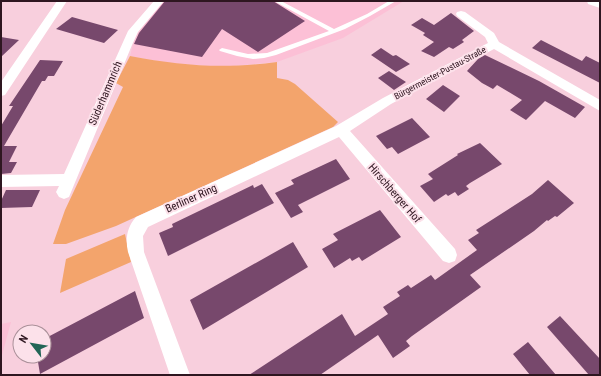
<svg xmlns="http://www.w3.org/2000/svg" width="601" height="376" font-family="'Roboto Condensed',sans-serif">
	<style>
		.built { fill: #fcc0d6 }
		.green { fill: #f3a46c }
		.building { fill: #77486c }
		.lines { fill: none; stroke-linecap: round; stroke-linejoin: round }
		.service { fill: #fff; fill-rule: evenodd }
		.minor { fill: #fff; fill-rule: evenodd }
		.tertiary { fill: #fff; fill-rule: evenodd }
		.labels { text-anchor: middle; stroke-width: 4; stroke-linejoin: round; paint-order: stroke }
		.far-street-label { font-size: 9px; fill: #2e1620; stroke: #fce1ea }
		.street-label { font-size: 11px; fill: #2e1620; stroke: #fce1ea }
	</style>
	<rect width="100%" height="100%" fill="#f8cfdd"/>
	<path class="built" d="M161 1H404L343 38 277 62 221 67 166 63 130 56 137 29Z
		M11 322 1 359V324Z"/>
	<path class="green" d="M130 56C182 66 224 69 277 62V78L288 80 295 84 338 122 333 127 116 226 66 244H53L65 210 123 87 116 83Z
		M125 234 131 262 60 293 66 259Z"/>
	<path class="building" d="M165 1H273L305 21 258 52 222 29 202 57 134 44 139 33Z
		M451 13 474 31 462 40 464 42 453 49 449 47 434 57 421 51 434 42 423 35 425 33 411 25 422 18 434 25Z
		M72 17 118 30 104 43 56 29Z
		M1 37 19 40 1 57Z
		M541 40 582 61 586 56 600 63V83L532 48Z
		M381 48 393 56 396 55 410 64 396 72 371 55Z
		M485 55 539 81 585 107 575 118 545 101 526 120 510 110 522 100 497 85 493 89 482 83 467 71 478 59Z
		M40 60 63 61 54 76H48L45 81H42L4 146H17L9 162H17L11 173 1 174V126L13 106H9Z
		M389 71 406 82 394 90 378 78Z
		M443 85 460 96 444 112 426 99Z
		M412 118 430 137 398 154 392 147 387 149 376 136Z
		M480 143 502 164 470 183 466 186 469 189 458 196 455 192 448 196 446 194 434 202 420 186 433 179 428 174 458 155 457 154Z
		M336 159 350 179 298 205 303 212 291 218 275 193 294 184 291 180Z
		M548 180 574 203 557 217 555 216 548 221 547 220 534 231 470 275 481 287 412 336 406 341 410 346 393 358 378 335 320 375H249L342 314 355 336 388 314 383 307 400 296 397 292 408 285 411 288 431 275 435 280 477 250 468 240 479 233 476 230 532 194Z
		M262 184 274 203 168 256 159 233 173 227 172 224 253 185 254 188Z
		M6 190H40L32 207 1 208V201Z
		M380 210 401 237 362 261 359 257 352 261 350 258 334 268 322 249 338 240 333 234Z
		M293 242 308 267 203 330 190 300Z
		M135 291 144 318 40 374 37 356H44V339Z
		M560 316 600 359V375H589L547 327Z
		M528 342 556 375H530L513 354Z"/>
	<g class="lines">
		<path class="service" d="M274 1H281L334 29 367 14 389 1H396L370 16 345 29 276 55 264 58 253 59 237 56 220 51 219 50 222 48 248 54 267 53 329 31Z"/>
		<path class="minor" d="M57 1H67L5 95 1 96V82Z
			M154 1H164L138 32 132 45 69 197 64 199 59 197 56 192 59 186 1 187V175L64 174 128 31Z
			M461 11 465 12 494 33 499 42 600 100V111L494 49 391 104 350 131 455 249 457 255 455 261 449 263 443 261 339 137 148 227 143 236 144 252 190 375H170L128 252C125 239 127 227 136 217L336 126 383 98 488 43 485 37 457 16 456 14 457 12Z"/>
		<path class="tertiary" d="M587 1H600V8L588 4Z"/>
	</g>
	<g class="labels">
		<g class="far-street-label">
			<text transform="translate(440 73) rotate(-28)" y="3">Bürgermeister-Pustau-Straße</text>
		</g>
		<g class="street-label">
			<text transform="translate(105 93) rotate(-67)" y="4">Süderhammrich</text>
			<text transform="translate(395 193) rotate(49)" y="4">Hirschberger Hof</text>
			<text transform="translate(191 198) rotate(-24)" y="4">Berliner Ring</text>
		</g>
	</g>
	<rect width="601" height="376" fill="none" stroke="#2e1620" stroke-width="4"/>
	<g transform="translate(32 344) rotate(301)"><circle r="19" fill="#fce1ea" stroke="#aa9099"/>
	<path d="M0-3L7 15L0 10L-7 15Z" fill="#226556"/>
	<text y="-6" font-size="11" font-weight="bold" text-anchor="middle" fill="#2e1620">N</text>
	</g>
</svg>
